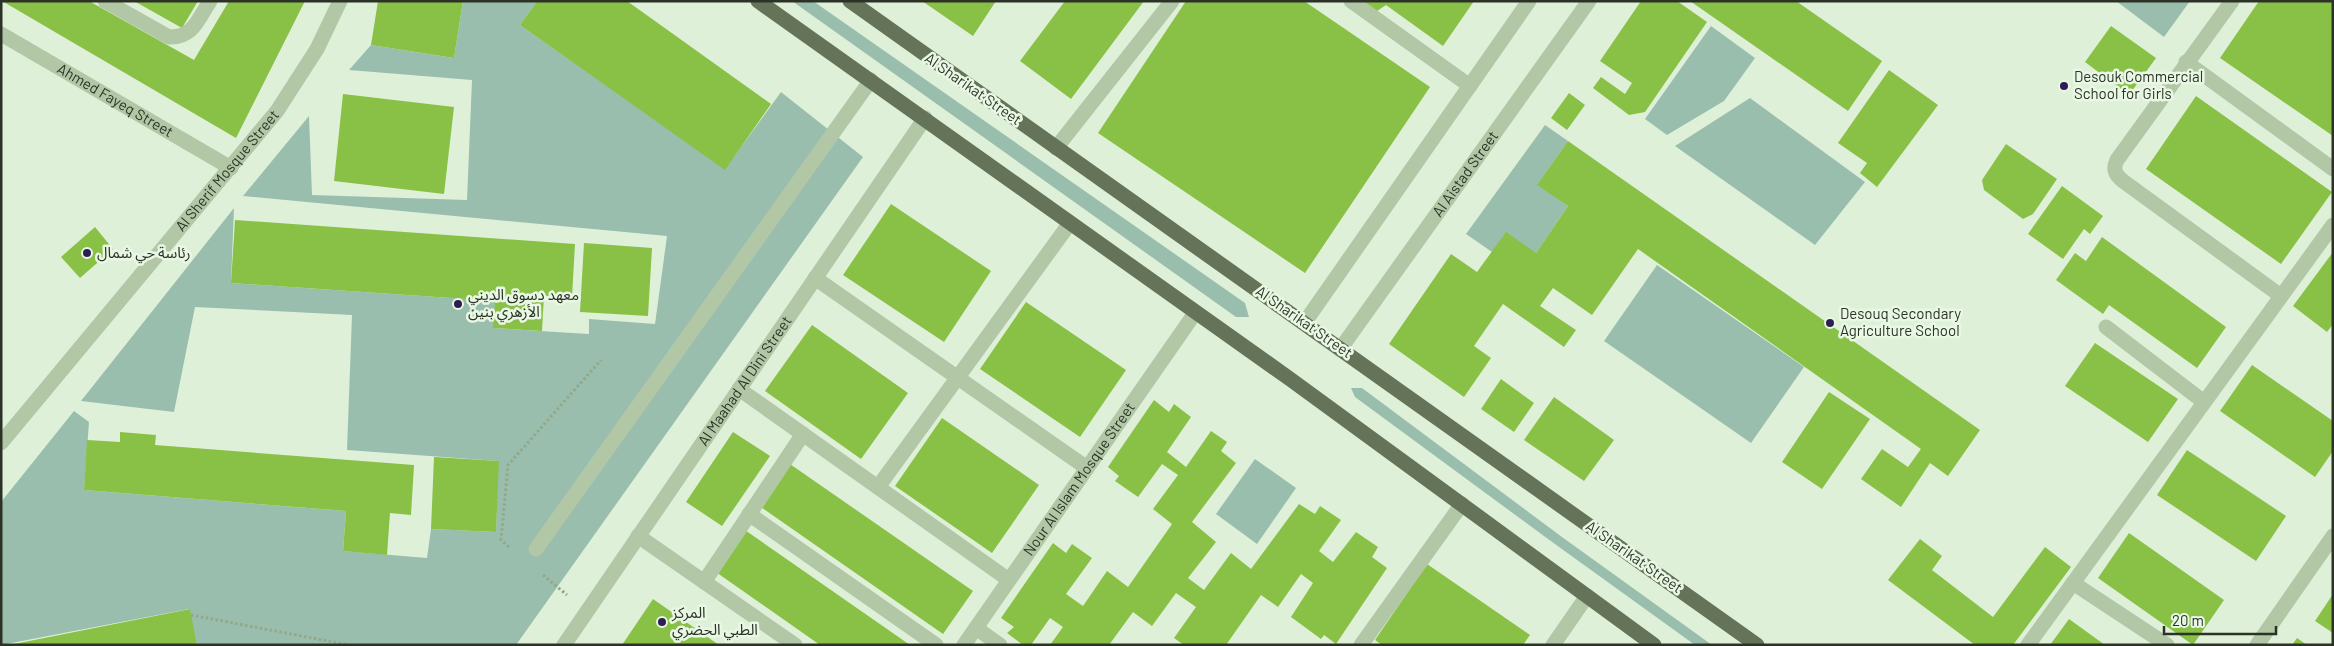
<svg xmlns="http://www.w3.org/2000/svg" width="2334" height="646" font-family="Barlow,'Noto Sans Arabic',sans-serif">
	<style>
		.green { fill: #9abead }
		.building { fill: #89c046 }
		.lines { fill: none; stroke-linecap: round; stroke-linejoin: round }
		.path { stroke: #93a888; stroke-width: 3; stroke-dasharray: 2.5 2.5; stroke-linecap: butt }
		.lane { stroke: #b1c7a5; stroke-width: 15 }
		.street { stroke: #b1c7a5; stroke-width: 15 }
		.primary { stroke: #657458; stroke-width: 15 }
		.poi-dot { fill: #2c1e52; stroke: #e9f8e4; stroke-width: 2 }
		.labels { text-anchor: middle; stroke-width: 5; stroke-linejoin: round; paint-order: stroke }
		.poi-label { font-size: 15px; fill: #2c3326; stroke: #e9f8e4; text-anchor: start }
		.street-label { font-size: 15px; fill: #2c3326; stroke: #e9f8e4 }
	</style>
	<rect width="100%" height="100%" fill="#dff0d9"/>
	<path class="green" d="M463 1H537L520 25 725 169 781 92 863 157 516 645H197L189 609 1 645V502L74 411 89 422 84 490 346 511 343 551 427 558 431 529 496 532 498 461 347 450 352 315 195 307 174 412 81 401 234 208 231 283 495 301 494 328 589 334V319L655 324 667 236 243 196 309 116 312 195 467 200 472 80 349 70 371 45 454 58Z
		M792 1H813L1245 303 1249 317H1236Z
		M2116 1H2190L2164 37Z
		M1711 26 1755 58 1724 101 1667 135 1645 119Z
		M1750 98 1865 182 1815 245 1675 146Z
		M1545 125 1568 141 1538 184 1568 206 1536 253 1492 252 1466 234Z
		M1657 265 1804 367 1751 443 1604 341Z
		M1351 388H1362L1562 537 1712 645H1695L1548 539 1355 397Z
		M1255 459 1296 488 1257 544 1216 514Z"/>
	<path class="building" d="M2 1H89L194 60 229 1H305L236 138Z
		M134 1H198L182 28Z
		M378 1H463L454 58 371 45Z
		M537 1H627L771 104 725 170 520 25Z
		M922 1H996L973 36Z
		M1065 1H1144L1071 99 1020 61Z
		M1186 1H1304L1430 87 1305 273 1098 133Z
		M1358 1H1474L1443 46 1386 5 1374 13Z
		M1641 1H1677L1707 22 1645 112 1629 115 1593 88 1601 77 1625 94 1632 83 1600 61Z
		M1690 1H1796L1882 61 1848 111Z
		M2259 1H2333V136L2220 58Z
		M2111 26 2156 58 2129 95 2085 62Z
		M1889 70 1938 105 1877 187 1860 173 1867 163 1838 143Z
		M1569 93 1585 105 1567 130 1551 118Z
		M343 94 454 107 444 194 334 181Z
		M2196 96 2332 192 2281 264 2146 169Z
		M1568 141 1980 430 1948 476 1930 463 1901 507 1861 479 1882 449 1908 467 1921 449 1638 249 1592 315 1553 288 1540 306 1576 330 1564 347 1503 304 1474 346 1491 358 1464 397 1389 344 1451 254 1477 272 1506 232 1536 253 1568 206 1537 185Z
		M2006 144 2057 179 2033 214 2023 219 1984 190 1982 180Z
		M2062 186 2103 216 2090 234 2084 229 2063 259 2028 234Z
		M891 204 991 271 944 342 843 275Z
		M235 220 575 244 572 297 544 296 542 331 493 328 495 301 231 283Z
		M95 227 113 249 80 278 61 257Z
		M2102 237 2226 327 2197 368 2109 305 2103 314 2056 280 2075 253 2086 261Z
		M584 243 652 248 648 316 580 312Z
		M2333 252V324L2327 332 2293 306Z
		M1026 302 1126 370 1080 437 980 369Z
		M812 325 908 393 861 459 765 391Z
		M2095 343 2178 399 2148 442 2065 386Z
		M2252 365 2333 421V451L2315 477 2220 411Z
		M1501 379 1534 403 1514 432 1481 409Z
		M1829 392 1870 419 1822 489 1782 462Z
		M1554 397 1614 440 1584 481 1524 440Z
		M1154 400 1169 412 1174 404 1191 417 1167 452 1186 467 1211 431 1227 442 1221 451 1236 463 1192 522 1216 542 1188 578 1204 590 1231 553 1251 569 1299 504 1315 514 1320 506 1341 520 1319 551 1333 562 1356 532 1378 547 1372 557 1387 568 1336 644 1324 635 1321 639 1291 617 1313 583 1301 574 1278 607 1261 595 1226 645H1184L1174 638 1196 607 1176 593 1152 626 1133 612 1109 645H1050L1063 627 1050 618 1031 645H1023L1007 633 1014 627 1001 618 1053 543 1066 553 1072 544 1092 558 1066 594 1083 606 1107 571 1128 587 1172 524 1153 509 1178 475 1162 464 1138 497 1115 481 1119 476 1108 467Z
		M942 418 1039 485 992 553 895 486Z
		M120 432 156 435 155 445 414 465 411 515 390 513 387 555 343 551 346 511 84 490 87 440 120 442Z
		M733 432 770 456 722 526 686 502Z
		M2187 450 2286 516 2256 561 2157 495Z
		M434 457 499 461 496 532 431 529Z
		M787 462 973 591 943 634 758 505Z
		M742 528 910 645H820L713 570Z
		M2129 533 2224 600 2193 645 2098 578Z
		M1920 539 1942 556 1932 570 1993 617 2045 547 2071 567 2013 645H1975L1888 580Z
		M1427 564 1530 635 1523 645H1382L1375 640Z
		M2333 594V633L2315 621Z
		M653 599 719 645H622Z
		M190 609 197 645H14V644Z
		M2069 619 2105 645H2050Z
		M2297 638 2307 645H2292Z"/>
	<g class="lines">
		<path class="path" d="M509 547 501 540 508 465 601 360
			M543 575 567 595
			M191 615 349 645"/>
		<path class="lane" d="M2106 327 2204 402
			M536 549 871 80"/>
		<g class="street">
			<path d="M105 1 169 37C193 38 198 19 210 1"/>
			<path d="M1351 1 1470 86"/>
			<path d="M2232 1 2117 160C2112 170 2116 175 2123 181L2281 296"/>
			<path id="s1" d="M1 34 231 168"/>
			<path d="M2186 62 2333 169"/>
			<path d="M1056 148 1172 1"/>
			<path d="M815 278 1087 468"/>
			<path d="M1305 322 1529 1"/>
			<path id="s2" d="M1341 348 1589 1"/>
			<path d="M739 389 1009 580"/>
			<path id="s3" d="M1 443 277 111 317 49 340 1"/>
			<path d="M878 487 1070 223"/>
			<path d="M749 514 936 645"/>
			<path d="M638 536 795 645"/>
			<path d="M704 582 803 434"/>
			<path d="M2073 583 2167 645"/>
			<path d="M976 628 1000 645"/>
			<path id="s4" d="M564 645 925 118"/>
			<path id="s5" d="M964 645 1195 313"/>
			<path d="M1361 645 1462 504"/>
			<path d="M1553 645 1587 596"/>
			<path d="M2028 645 2333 225"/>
			<path d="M2257 645 2333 536"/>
		</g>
		<path class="primary" d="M758 1 1290 379 1654 645
			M850 1 1757 645"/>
	</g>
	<g class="poi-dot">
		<circle cx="2064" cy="86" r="5"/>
		<circle cx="87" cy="253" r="5"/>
		<circle cx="458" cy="304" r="5"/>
		<circle cx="1830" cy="323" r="5"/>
		<circle cx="662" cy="622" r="5"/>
	</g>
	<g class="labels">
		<g class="poi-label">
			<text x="2074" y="82">Desouk Commercial<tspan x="2074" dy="17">School for Girls</tspan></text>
			<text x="97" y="258">رئاسة حي شمال</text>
			<text x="468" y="300">معهد دسوق الديني<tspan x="468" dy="17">الأزهري بنين</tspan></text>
			<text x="1840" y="319">Desouq Secondary<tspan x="1840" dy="17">Agriculture School</tspan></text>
			<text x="672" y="618">المركز<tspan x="672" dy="17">الطبي الحضري</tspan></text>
		</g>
		<g class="street-label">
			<text transform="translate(973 89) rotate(35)" y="5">Al Sharikat Street</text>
			<text dy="5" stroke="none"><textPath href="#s1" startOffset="132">Ahmed Fayeq Street</textPath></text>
			<text dy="5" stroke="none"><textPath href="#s3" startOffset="354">Al Sherif Mosque Street</textPath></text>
			<text dy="5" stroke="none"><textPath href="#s2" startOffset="214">Al Aistad Street</textPath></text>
			<text transform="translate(1304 322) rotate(35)" y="5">Al Sharikat Street</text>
			<text dy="5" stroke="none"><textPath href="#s4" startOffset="320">Al Maahad Al Dini Street</textPath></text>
			<text dy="5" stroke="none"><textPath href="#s5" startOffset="202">Nour Al Islam Mosque Street</textPath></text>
			<text transform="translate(1634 557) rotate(35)" y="5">Al Sharikat Street</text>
		</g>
	</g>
	<rect width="2334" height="646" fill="none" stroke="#2c3326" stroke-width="5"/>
	<path d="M2164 626v8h112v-8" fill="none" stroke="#2c3326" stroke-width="2.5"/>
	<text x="2172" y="626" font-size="15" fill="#2c3326" stroke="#e9f8e4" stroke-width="4" paint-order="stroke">20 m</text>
</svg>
